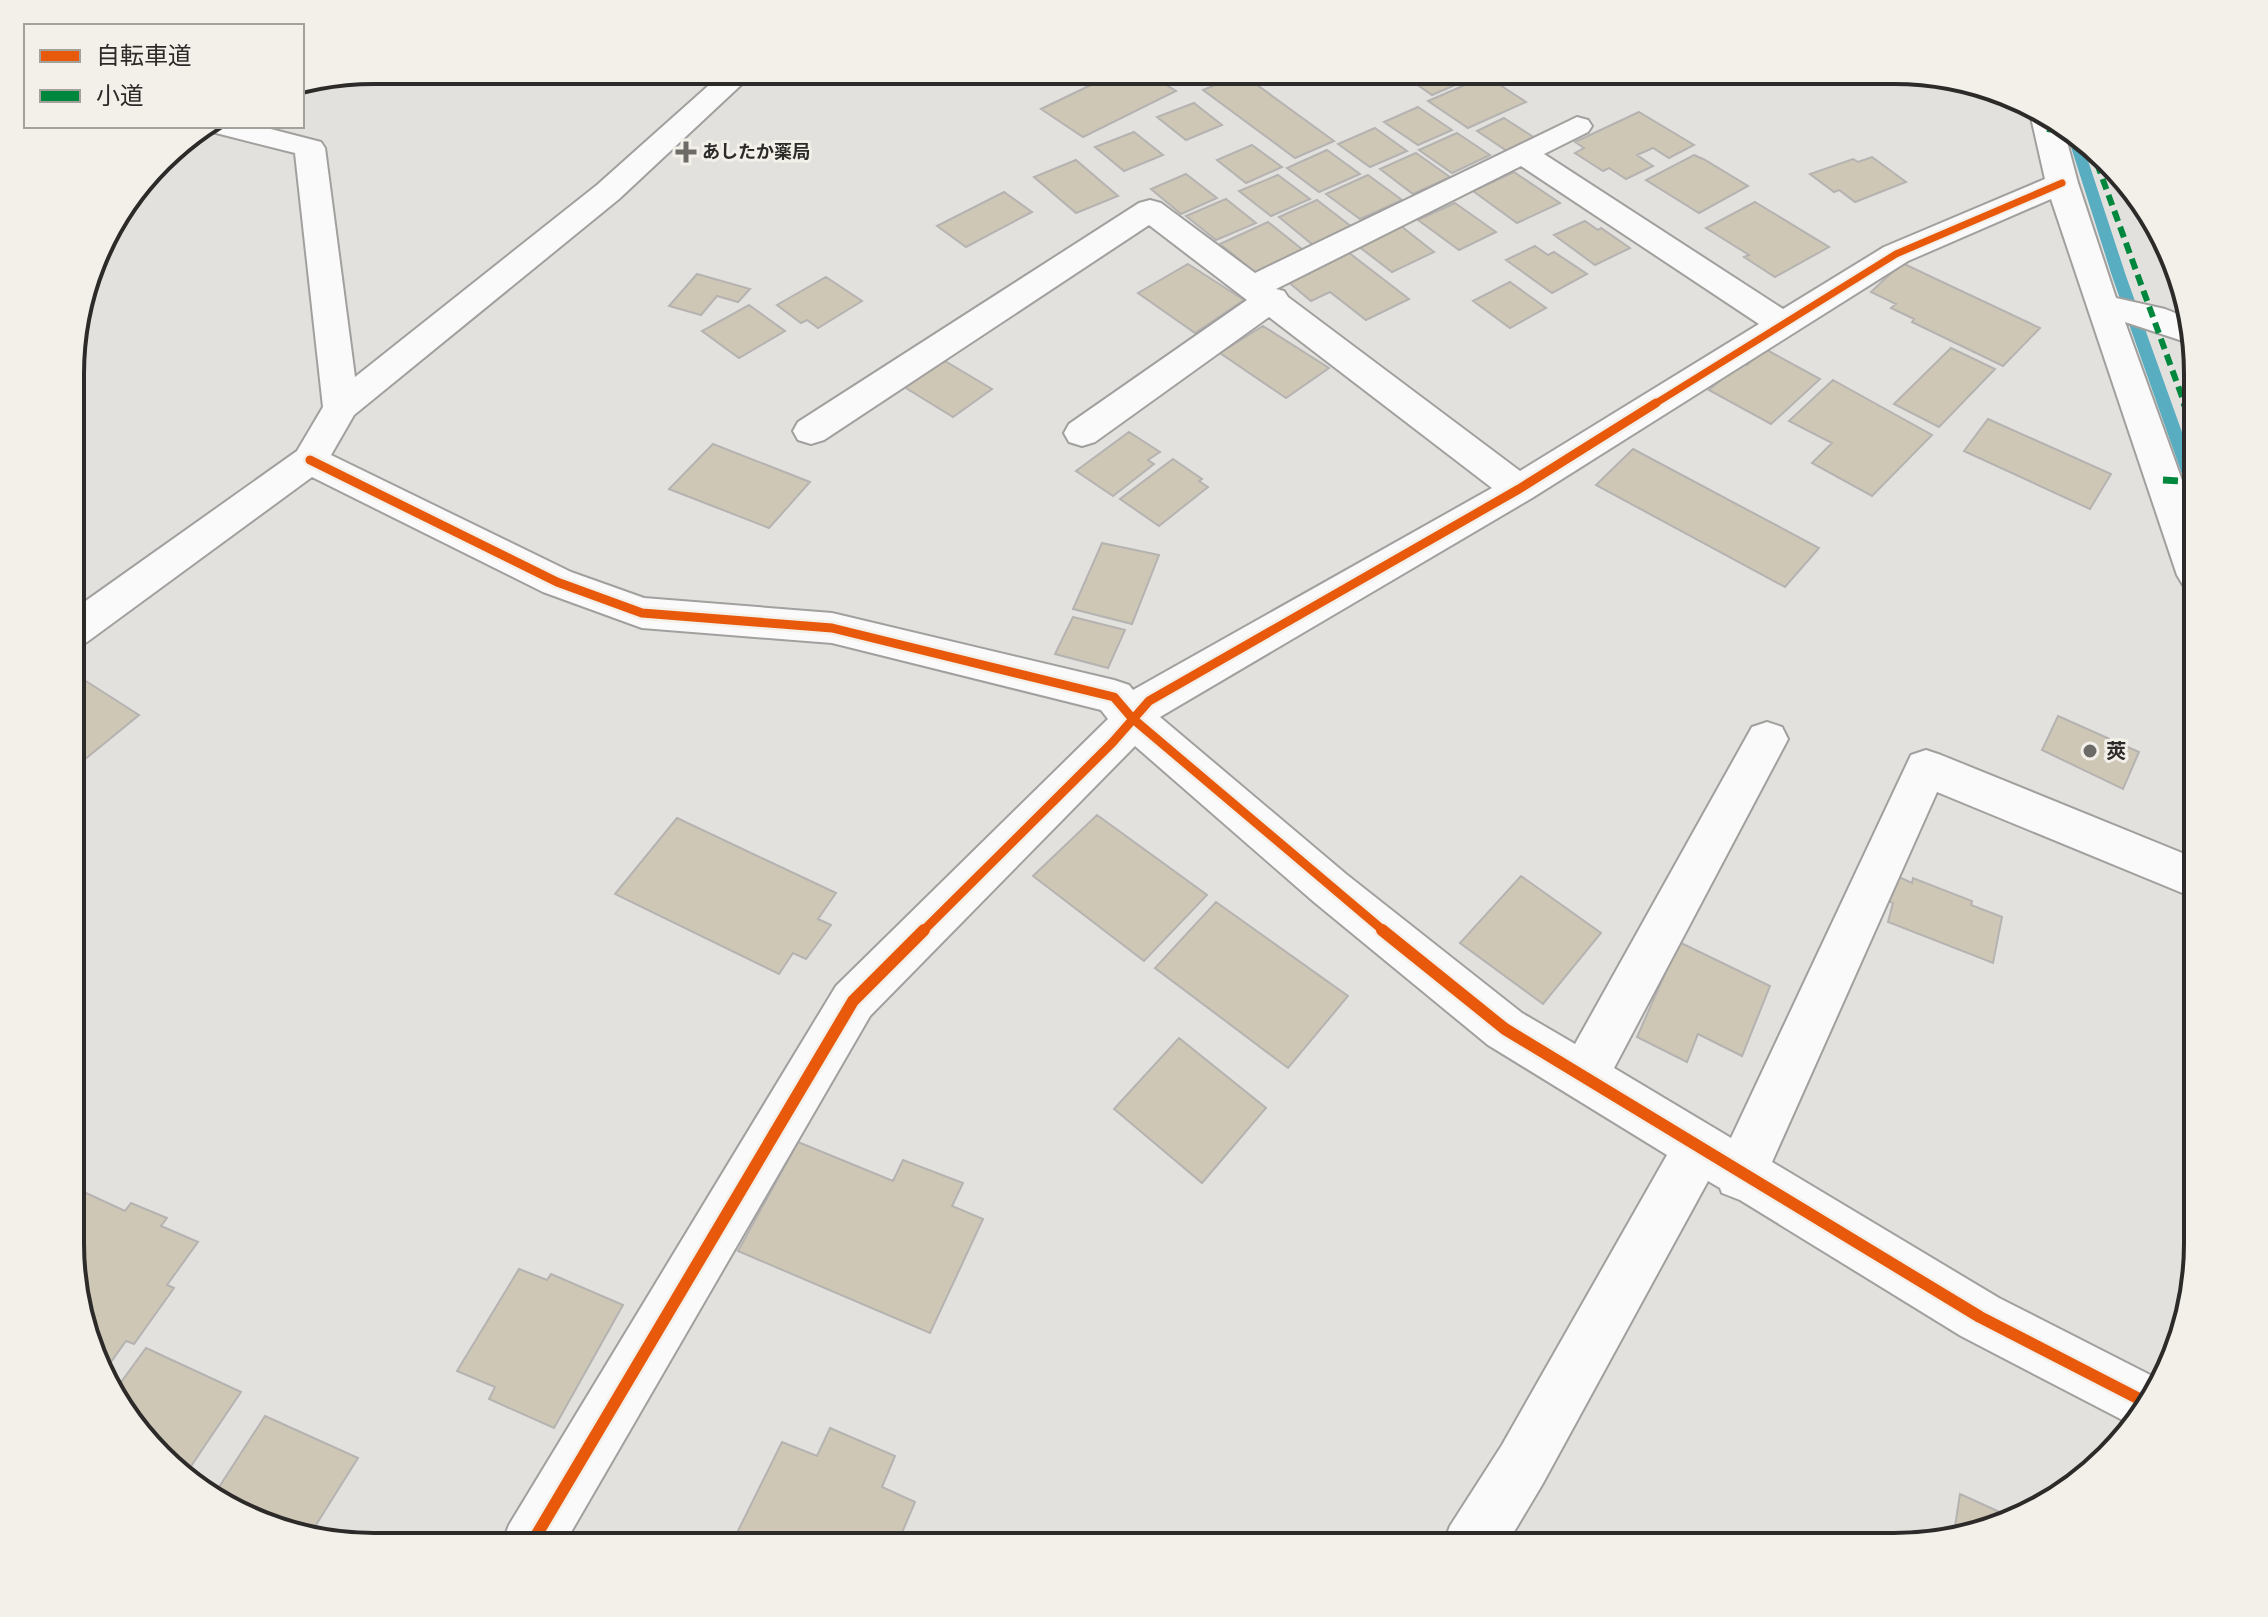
<svg xmlns="http://www.w3.org/2000/svg" width="2268" height="1617" font-family="Barlow,'Noto Sans JP',sans-serif">
	<style>
		.lines { fill: none; stroke-linecap: round; stroke-linejoin: round }
		.stream { fill: #58adc1; fill-rule: evenodd }
		.building { fill: #cfc7b6; stroke: #b5b3b1; stroke-width: 2 }
		.street-casing { stroke: #a1a09e; stroke-width: 4 }
		.street { fill: #fbfafa; fill-rule: evenodd }
		.quiet-far1 { stroke: #00873e; stroke-width: 6; stroke-dasharray: 11 6; stroke-linecap: butt }
		.quiet { stroke: #00873e; stroke-width: 7; stroke-dasharray: 15 7; stroke-linecap: butt }
		.cycleway-far2-casing { stroke: #f3efe9; stroke-width: 11 }
		.cycleway-far1-casing { stroke: #f3efe9; stroke-width: 14 }
		.cycleway-casing { stroke: #f3efe9; stroke-width: 17 }
		.cycleway-far2 { stroke: #e8590c; stroke-width: 7 }
		.cycleway-far1 { stroke: #e8590c; stroke-width: 9 }
		.cycleway { stroke: #e8590c; stroke-width: 12 }
		.poi-dot { fill: #6c6b68; stroke: #f3efe9; stroke-width: 3 }
		.labels { text-anchor: middle; stroke-width: 6; stroke-linejoin: round; paint-order: stroke }
		.far-poi-label { font-size: 18px; font-weight: bold; fill: #2c2b29; stroke: #f3efe9; text-anchor: start }
		.poi-label { font-size: 20px; font-weight: bold; fill: #2c2b29; stroke: #f3efe9; text-anchor: start }
		.rim { fill: none; stroke: #2c2b29; stroke-width: 4 }
	</style>
	<rect width="100%" height="100%" fill="#e3e1de"/>
	<g class="lines">
		<path class="stream" d="M2067 126 2079 133 2126 276 2197 474V499L2189 494 2112 276 2065 128Z"/>
	</g>
	<path class="building" d="M1122 70H1142L1176 91 1083 137 1041 109Z
		M1429 70H1471L1478 75 1432 95 1409 79Z
		M1242 74 1334 141 1295 158 1203 90Z
		M1486 76 1526 102 1468 128 1428 101Z
		M1194 103 1222 125 1186 140 1157 117Z
		M1418 107 1452 130 1418 145 1384 122Z
		M1639 112 1694 145 1669 158 1653 148 1637 155 1653 166 1626 179 1609 168 1603 171 1575 153 1584 148 1575 142Z
		M1504 118 1535 138 1507 151 1477 131Z
		M1375 128 1407 151 1370 167 1338 144Z
		M1134 132 1163 155 1124 171 1095 147Z
		M1457 133 1490 155 1452 173 1419 150Z
		M1252 145 1282 167 1246 183 1217 160Z
		M1327 150 1360 174 1319 192 1287 168Z
		M1416 153 1450 177 1413 194 1380 169Z
		M1694 155 1705 160 1748 186 1699 213 1646 180Z
		M1872 157 1906 182 1855 202 1839 190 1834 192 1810 174 1853 159 1858 162Z
		M1076 160 1118 196 1076 213 1034 177Z
		M1514 172 1560 203 1517 223 1473 191Z
		M1186 174 1217 198 1181 214 1151 189Z
		M1278 175 1310 199 1271 216 1239 191Z
		M1368 175 1402 200 1360 219 1326 194Z
		M1004 192 1032 212 966 247 937 226Z
		M1226 199 1256 223 1216 240 1186 216Z
		M1317 200 1352 227 1313 245 1279 217Z
		M1755 202 1829 247 1775 277 1744 257 1749 255 1706 228Z
		M1455 203 1496 232 1459 250 1418 220Z
		M1585 221 1598 230 1601 228 1630 248 1595 265 1554 235Z
		M1268 222 1303 250 1255 272 1220 244Z
		M1401 226 1434 252 1392 272 1358 246Z
		M2168 244 2178 283 2168 280Z
		M1535 246 1548 255 1554 252 1587 274 1552 293 1506 260Z
		M1348 252 1409 299 1366 320 1330 292 1311 301 1286 280Z
		M1902 263 2040 328 2003 366 1912 322 1914 319 1891 308 1896 304 1871 292Z
		M1188 264 1244 300 1195 333 1138 293Z
		M697 274 750 289 738 302 717 296 701 315 669 306Z
		M826 277 862 301 818 328 807 320 801 323 777 305Z
		M1510 282 1546 308 1510 328 1473 301Z
		M749 305 785 331 739 358 702 331Z
		M1263 326 1329 368 1286 398 1220 353Z
		M1951 348 1995 369 1939 427 1894 404Z
		M1765 349 1820 379 1771 424 1709 390 1742 362 1747 365Z
		M940 358 992 389 953 417 901 385Z
		M1833 380 1932 435 1872 496 1812 463 1832 443 1789 421Z
		M1988 419 2111 474 2090 509 1964 451Z
		M1129 432 1160 452 1148 460 1154 464 1113 496 1076 471Z
		M713 444 810 482 769 528 669 489Z
		M1633 449 1819 548 1785 587 1596 485Z
		M1173 459 1202 479 1199 481 1208 487 1159 526 1120 499Z
		M1102 543 1159 555 1132 624 1073 609Z
		M1073 617 1125 630 1108 668 1055 654Z
		M78 676 139 715 73 769V681Z
		M2058 716 2139 752 2123 789 2042 750Z
		M1097 815 1207 895 1144 961 1033 876Z
		M677 818 836 893 818 919 831 925 806 959 793 953 779 974 615 894Z
		M1888 872 1912 883 1913 878 1972 901 1971 905 2002 917 1993 963 1888 922 1893 903 1881 898Z
		M1521 876 1601 933 1543 1004 1460 943Z
		M1216 902 1348 996 1288 1068 1155 968Z
		M1679 942 1770 986 1742 1056 1698 1034 1687 1062 1637 1037Z
		M1179 1038 1266 1108 1202 1183 1114 1109Z
		M798 1142 893 1181 903 1160 963 1183 952 1206 983 1219 930 1333 738 1251Z
		M73 1187 125 1211 131 1203 167 1218 161 1226 198 1242 167 1285 174 1288 134 1344 126 1341 103 1373 73 1282Z
		M519 1269 547 1280 551 1274 623 1305 554 1428 489 1399 495 1387 457 1371Z
		M146 1348 241 1392 183 1478 111 1396Z
		M265 1416 358 1458 309 1536 258 1524 212 1498Z
		M830 1428 895 1456 882 1487 915 1502 896 1547H730L782 1442 817 1456Z
		M1960 1494 2015 1519 1954 1533Z"/>
	<g class="lines">
		<g class="street-casing">
			<path id="street" d="M726 70H757L619 199 354 415 331 455 571 572 644 598 832 613 1114 680 1129 685 1133 690 1492 488 1269 317 1095 442 1082 446 1069 442 1064 433 1069 424 1247 300 1149 225 824 440 811 444 798 440 793 431 798 422 1139 203 1150 200 1161 203 1255 273 1577 117 1588 120 1592 126 1588 132 1544 154 1783 309 1884 247 2045 179 2030 113 2034 107 2062 123 2078 183 2116 298 2165 309 2188 318 2194 344H2192L2125 322 2197 522V590L2183 585 2177 575 2051 199 1908 261 1532 498 1160 717 1346 874 1522 1013 1575 1044 1752 727 1767 722 1782 727 1788 739 1614 1068 1731 1138 1911 755 1926 750 1941 755 2197 859V899L1937 792 1772 1162 1999 1298 2162 1381 2136 1427 1961 1336 1740 1200 1722 1193 1720 1188 1708 1181 1542 1485 1505 1547H1442L1450 1526 1502 1445 1667 1155 1488 1045 1314 902 1135 746 870 1016 563 1546H501L509 1525 836 986 1108 719 1101 710 832 643 642 628 543 592 312 477 87 642 73 647V610L297 451 323 407 295 153 212 132 208 126H259L321 142 325 148 355 377 597 185ZM1521 166 1759 324 1520 471 1288 297 1284 291 1276 289Z"/>
		</g>
		<use href="#street" class="street"/>
		<path class="quiet-far1" d="M2047 129 2080 133
			M2091 147 2185 405"/>
		<path class="quiet" d="M2184 403 2197 438
			M2163 480 2197 482"/>
		<g class="cycleway-far2-casing">
			<path id="cycleway-far2" d="M1653 405 1896 254 2062 183"/>
		</g>
		<g class="cycleway-far1-casing">
			<path id="cycleway-far1" d="M310 460 557 582 642 613 832 628 1114 697 1132 718 1385 932
				M922 932 1112 743 1149 701 1519 489 1656 403"/>
		</g>
		<g class="cycleway-casing">
			<path id="cycleway" d="M1382 930 1505 1029 1980 1317 2149 1404
				M530 1546 853 1001 924 930"/>
		</g>
		<use href="#cycleway-far2" class="cycleway-far2"/>
		<use href="#cycleway-far1" class="cycleway-far1"/>
		<use href="#cycleway" class="cycleway"/>
	</g>
	<g class="poi-dot">
		<path d="M682 140h8v8h8v8h-8v8h-8v-8h-8v-8h8z"/>
		<circle cx="2090" cy="751" r="8"/>
	</g>
	<g class="labels">
		<g class="far-poi-label">
			<text x="702" y="158">あしたか薬局</text>
		</g>
		<g class="poi-label">
			<text x="2106" y="758">莢</text>
		</g>
	</g>
	<path d="M0 0H2268V1617H0ZM374 84H1894A290 290 0 0 1 2184 374V1243A290 290 0 0 1 1894 1533H374A290 290 0 0 1 84 1243V374A290 290 0 0 1 374 84Z" fill="#f3efe9" fill-rule="evenodd"/>
	<path class="rim" d="M374 84H1894A290 290 0 0 1 2184 374V1243A290 290 0 0 1 1894 1533H374A290 290 0 0 1 84 1243V374A290 290 0 0 1 374 84Z"/>
	<rect x="24" y="24" width="280" height="104" fill="#f3efe9" stroke="#a3a19c" stroke-width="2"/>
	<rect x="40" y="50" width="40" height="12" fill="#e8590c" stroke="#a3a19c" stroke-width="2"/>
	<text x="96" y="64" font-size="24" fill="#2c2b29">自転車道</text>
	<rect x="40" y="90" width="40" height="12" fill="#00873e" stroke="#a3a19c" stroke-width="2"/>
	<text x="96" y="104" font-size="24" fill="#2c2b29">小道</text>
</svg>
